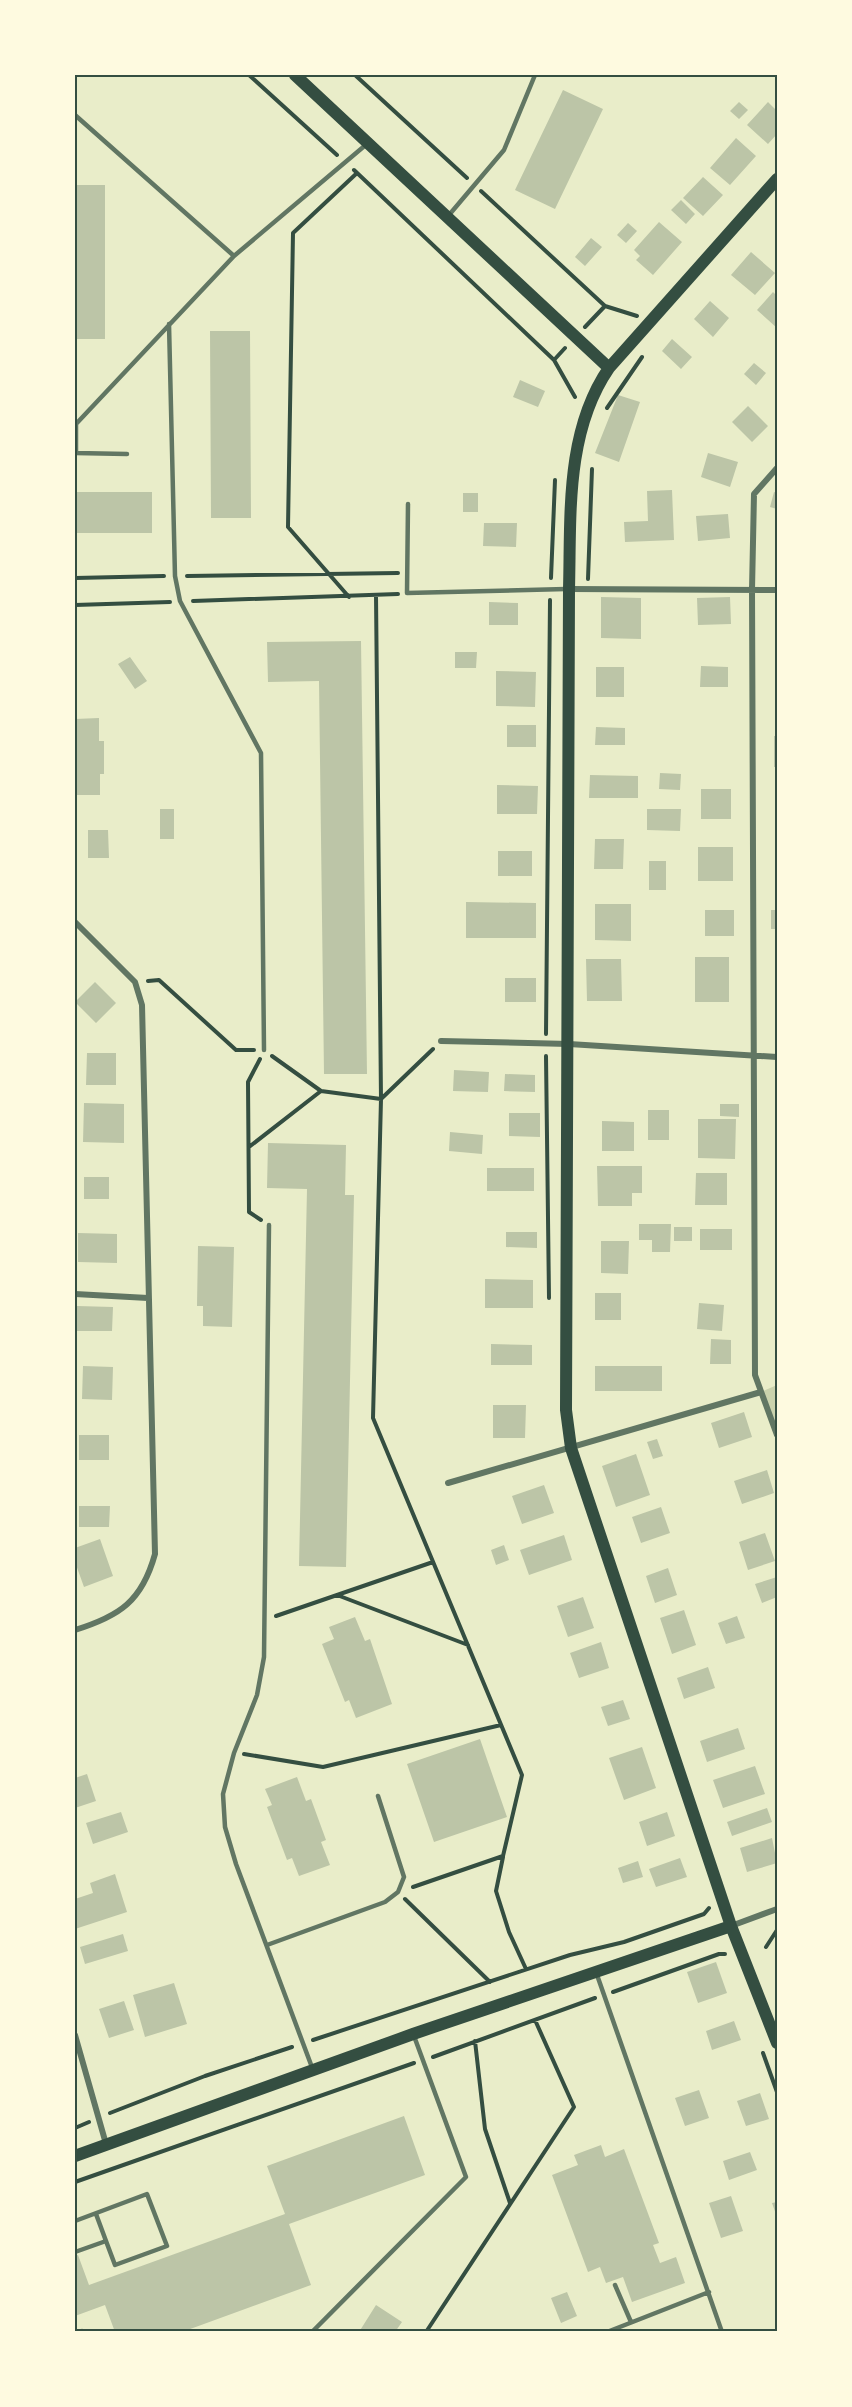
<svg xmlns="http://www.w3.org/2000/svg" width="852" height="2407" font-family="'DM Sans',sans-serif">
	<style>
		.green { fill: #cad2ad }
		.building { fill: #bcc5a7 }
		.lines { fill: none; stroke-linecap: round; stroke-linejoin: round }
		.path { stroke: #344e41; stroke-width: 4 }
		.service { stroke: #617663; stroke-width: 4.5 }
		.minor { stroke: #617663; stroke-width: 6 }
		.secondary { stroke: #344e41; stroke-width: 12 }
		.neatline { fill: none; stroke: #344e41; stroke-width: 2 }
	</style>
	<rect width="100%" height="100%" fill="#e9edc9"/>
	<path class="green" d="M777 1385V1436L761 1392Z"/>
	<path class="building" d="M563 90 603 109 555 209 515 190Z
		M739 102 748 110 739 119 730 111Z
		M768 102 777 111V134L768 144 747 125Z
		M736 138 756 156 730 185 710 168Z
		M703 177 723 195 703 216 683 198Z
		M75 185H105V339H75Z
		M681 200 695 214 686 224 671 210Z
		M659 222 682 242 653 275 636 260 640 256 634 250Z
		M628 223 637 231 626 243 617 235Z
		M591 238 602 247 585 266 575 257Z
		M751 252 775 273 755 295 731 275Z
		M773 292 777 296V328L757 310Z
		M710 301 729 318 713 337 694 319Z
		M210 331H250L251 518H211Z
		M672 339 692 357 681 369 662 351Z
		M754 363 766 373 756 385 744 374Z
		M520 380 545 391 538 407 513 397Z
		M618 395 640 402 619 462 595 453Z
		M748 406 768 426 752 442 732 422Z
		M708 453 738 462 730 487 701 477Z
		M672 490 674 540 625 542 624 522 648 521 647 491Z
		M75 492H152V533H75Z
		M774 492 777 493V509L770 507Z
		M463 493H478V512H463Z
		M728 514 730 538 698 541 696 516Z
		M484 523H517L516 547 483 546Z
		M601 597 641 598V639L601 638Z
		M730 597 731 624 698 625 697 598Z
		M489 602 518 603V625H489Z
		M361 641 367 1074H324L319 681 268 682 267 642Z
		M455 652H477L476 668H455Z
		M130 657 147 681 135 689 118 664Z
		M701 666 728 667V687H700Z
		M596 667H624V697H596Z
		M496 671 536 672 535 707 496 706Z
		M99 718V741H104V774H100V795H75V719Z
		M507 725H536V747H507Z
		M596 727 625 728V745H595Z
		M774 736H777V767H774Z
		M660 773 681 774 680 790 659 789Z
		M590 775 638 776V798H589Z
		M497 785 538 786 537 814H497Z
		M701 789H731V819H701Z
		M160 809H174V839H160Z
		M647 809H681L680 831 647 830Z
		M88 830H108L109 858H88Z
		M595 839H624L623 869H594Z
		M698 847H733V881H698Z
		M498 851H532V876H498Z
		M649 861H666V890H649Z
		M466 902 536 903V938H466Z
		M595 904H631V941L595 940Z
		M705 910H734V936H705Z
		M771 910H777V929H771Z
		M695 957H729V1002H695Z
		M586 959H621L622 1001H587Z
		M505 978H536V1002H505Z
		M95 982 116 1003 96 1023 75 1002Z
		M87 1053H116V1085H86Z
		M454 1070 489 1072 488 1092 453 1091Z
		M505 1074 535 1075V1092L504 1091Z
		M84 1103 124 1104V1143L83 1142Z
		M720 1104H739V1117L720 1116Z
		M648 1110H669V1140H648Z
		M509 1113H540V1137L509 1136Z
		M698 1119H736L735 1159 698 1158Z
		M602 1121 634 1122V1151H602Z
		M450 1132 483 1135 482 1154 449 1151Z
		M268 1143 346 1145 345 1195H354L346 1567 299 1566 307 1189 267 1188Z
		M597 1166H642V1193H632V1206H598Z
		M487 1168H534V1191H487Z
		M696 1173H727V1205H695Z
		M84 1177H109V1199H84Z
		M639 1224H671L670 1252H652V1240H639Z
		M674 1227H692V1241H674Z
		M700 1229H732V1250H700Z
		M506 1232H537V1248L506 1247Z
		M78 1233 117 1234V1263L78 1262Z
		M601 1241H629L628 1274 601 1273Z
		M198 1246 234 1247 232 1327 203 1326V1306H197Z
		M485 1279 533 1280V1308H485Z
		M595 1293H621V1320H595Z
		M699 1303 724 1305 722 1331 697 1329Z
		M77 1306 113 1307 112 1331H77Z
		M711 1339 731 1340V1364H710Z
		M491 1344 532 1345V1365H491Z
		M83 1366 113 1367 112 1400 82 1399Z
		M595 1366H662V1391H595Z
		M493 1405H526L525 1438H493Z
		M744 1412 752 1437 719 1448 711 1423Z
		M79 1435H109V1460H79Z
		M657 1439 663 1456 653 1459 647 1442Z
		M636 1454 650 1495 616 1507 602 1466Z
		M767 1470 774 1493 742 1504 734 1481Z
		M544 1485 554 1513 522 1524 512 1496Z
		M79 1506H110L109 1527H79Z
		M661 1507 670 1533 641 1543 632 1517Z
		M765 1533 775 1561 748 1570 739 1542Z
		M564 1535 572 1560 529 1575 520 1550Z
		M100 1539 113 1576 84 1587 75 1562V1548Z
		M504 1545 509 1560 496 1565 491 1550Z
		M668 1568 677 1595 655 1603 646 1576Z
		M777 1577V1597L762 1603 755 1584Z
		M583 1597 594 1628 568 1637 557 1606Z
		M684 1610 696 1645 672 1654 660 1618Z
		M737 1616 745 1638 726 1644 718 1623Z
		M355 1617 365 1641 370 1639 392 1704 356 1718 349 1700 345 1702 322 1644 334 1639 329 1627Z
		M601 1642 609 1668 579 1678 570 1653Z
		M708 1667 715 1688 684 1699 677 1678Z
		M623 1700 630 1719 608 1726 601 1707Z
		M738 1728 745 1749 707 1762 700 1741Z
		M480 1739 507 1817 434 1842 407 1764Z
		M642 1747 656 1788 624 1800 609 1758Z
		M755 1766 765 1794 723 1808 713 1780Z
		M87 1774 96 1801 75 1808V1778Z
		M297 1777 306 1801 311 1799 326 1840 321 1842 330 1865 299 1876 292 1858 287 1860 267 1807 272 1805 265 1789Z
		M767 1808 772 1822 732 1836 727 1822Z
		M121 1812 128 1832 93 1844 86 1823Z
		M667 1812 675 1836 647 1846 639 1822Z
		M772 1838 777 1863 747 1872 740 1848Z
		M680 1858 687 1877 656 1887 649 1869Z
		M638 1861 643 1877 623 1883 618 1868Z
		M115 1874 127 1912 75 1929V1899L93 1893 90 1883Z
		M123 1934 128 1951 85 1964 80 1947Z
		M716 1962 727 1993 698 2003 687 1972Z
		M174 1983 187 2024 145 2037 133 1995Z
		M124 2001 134 2030 109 2038 99 2009Z
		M734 2021 741 2040 712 2050 706 2031Z
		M699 2090 709 2118 685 2126 675 2098Z
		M760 2093 769 2119 746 2126 737 2101Z
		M404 2116 425 2175 289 2224 311 2285 182 2332H115L105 2305 75 2316V2256L78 2255 89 2285 285 2214 267 2166Z
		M601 2145 605 2157 624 2149 659 2243 653 2245 660 2263 676 2257 685 2283 632 2302 623 2277 606 2283 600 2267 588 2272 552 2175 578 2165 574 2155Z
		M750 2152 757 2170 729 2180 723 2161Z
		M731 2196 743 2231 721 2238 709 2203Z
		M777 2202V2217L772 2203Z
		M567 2292 577 2316 561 2323 551 2298Z
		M376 2305 402 2322 395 2332H359Z"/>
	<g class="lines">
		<path class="path" d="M249 75 337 155
			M355 75 467 178
			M354 170 554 360 575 397
			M481 191 605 306 637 316
			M585 327 605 306
			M554 360 565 348
			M607 408 642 357
			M187 576 398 573
			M75 578 164 576
			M551 578 555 480
			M588 579 592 469
			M376 595 381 1099 373 1418 522 1775 503 1856 413 1887
			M349 597 288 527 293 233 357 173
			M193 601 398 594
			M75 605 170 602
			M148 981 159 980 236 1050H254
			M546 1034 550 600
			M272 1056 321 1091 381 1099 433 1049
			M546 1056 549 1298
			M260 1059 248 1082 249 1212 261 1220
			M249 1147 321 1091
			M337 1595 468 1645
			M276 1616 433 1562
			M244 1754 323 1767 501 1725
			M503 1857 496 1891 509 1932 526 1969
			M405 1899 490 1982
			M766 1947 777 1930
			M613 1992 719 1954H725
			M313 2040 570 1955 624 1942 704 1914 709 1908
			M475 2041 485 2129 510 2203
			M763 2053 777 2092
			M433 2057 595 1998
			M110 2113 205 2076 292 2047
			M75 2128 89 2122
			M75 2182 414 2063
			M426 2332 574 2107 535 2020"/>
		<path class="service" d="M75 115 234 256
			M449 215 504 150 535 75
			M169 324 175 576 180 601 261 753 264 1050
			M75 453 127 454
			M76 453V424L234 256 368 143
			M408 504 407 593 566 589
			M269 1225 264 1657 257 1695 234 1753 223 1794 225 1827 236 1864 313 2070
			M267 1945 385 1902 398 1892 404 1877 378 1796
			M596 1972 722 2332
			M96 2214 106 2241
			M75 2221 147 2194 167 2246 115 2265 106 2241 75 2252
			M615 2285 631 2322
			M82 2331V2332
			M312 2332 466 2177 414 2036
			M607 2332 709 2292"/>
		<path class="minor" d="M777 468 754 494 752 590 755 1375 777 1435
			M569 589 777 590
			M75 922 135 982 142 1005 155 1554C142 1601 120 1616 75 1630
			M441 1041 569 1044 777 1057
			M75 1294 148 1298
			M448 1483 761 1392
			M731 1926 777 1909
			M75 2035 106 2144"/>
		<path class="secondary" d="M295 75 609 368
			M777 179 609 368C565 432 571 515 569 589L566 1410 571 1448 731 1926 777 2043
			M75 2156 413 2034 731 1926"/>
	</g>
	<rect width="852" height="2407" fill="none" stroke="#fefae0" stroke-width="153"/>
	<rect x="76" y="76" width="700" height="2254" class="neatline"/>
</svg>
